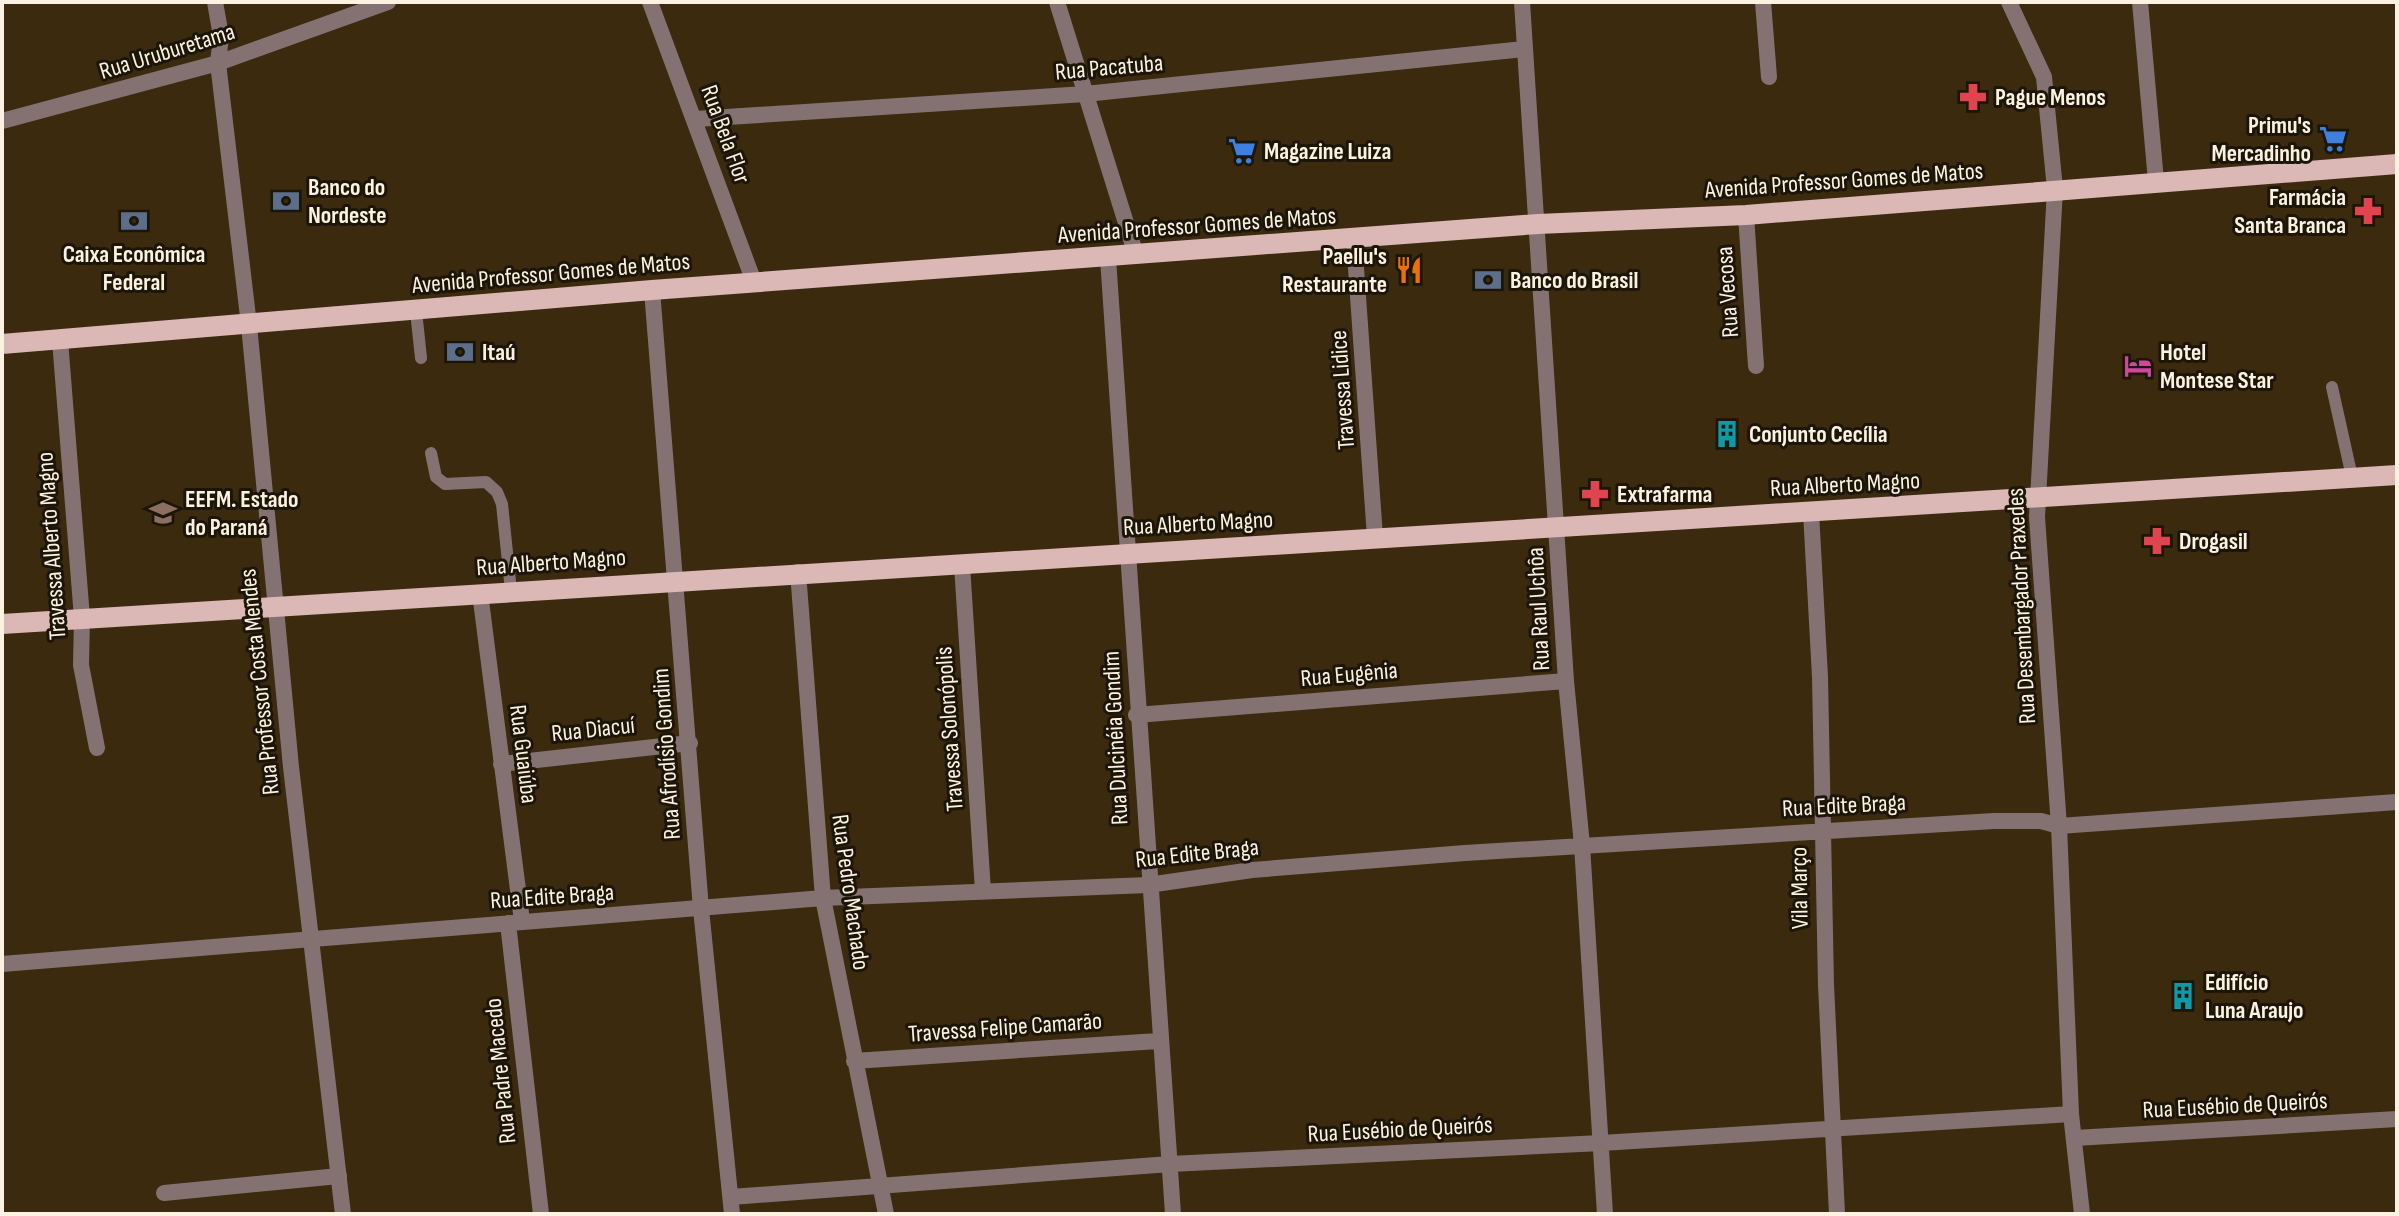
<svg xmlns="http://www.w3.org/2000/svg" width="2399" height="1216" font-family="'Sofia Sans Condensed',sans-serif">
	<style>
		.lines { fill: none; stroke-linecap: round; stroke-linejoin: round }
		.service { stroke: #847272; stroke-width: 12 }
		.minor { stroke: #847272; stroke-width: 16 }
		.tertiary { stroke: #847272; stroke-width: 16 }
		.primary { stroke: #dbb7b6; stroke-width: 20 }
		.labels { text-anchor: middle; stroke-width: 6; stroke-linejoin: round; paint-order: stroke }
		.street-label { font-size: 24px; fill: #fdf2e1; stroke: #1c1509 }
		.poi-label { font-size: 24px; font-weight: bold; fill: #fdf2e1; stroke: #1c1509; text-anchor: start }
	</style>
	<rect width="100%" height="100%" fill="#3b2a0e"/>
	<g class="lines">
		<path class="service" d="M416 311 421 358
			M2332 387 2352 477
			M431 453 436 477 445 484 486 482 497 492 502 504 511 591"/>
		<path class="minor" d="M215 2 221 36 218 63 249 325
			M650 2 754 282
			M1057 2 1136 255
			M1522 2 1566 681 1582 845 1605 1214
			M1763 2 1769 77
			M2140 2 2156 181
			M696 119 1085 94 1524 49
			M2 121 218 63 388 2
			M1746 215 1756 366
			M1354 240 1375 537
			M1108 258 1173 1214
			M652 290 701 909 732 1214
			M60 340 82 618 81 665 97 748
			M1811 512 1820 677 1826 985 1837 1214
			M962 565 983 891
			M798 572 823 898 886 1214
			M480 593 522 921
			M1136 715 1566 681
			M501 764 690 743
			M508 923 541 1214
			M2 964 823 898 1148 885 1252 870 1465 853 1994 821H2041L2059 826 2397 802
			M854 1061 1158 1041
			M2075 1138 2397 1119
			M164 1193 339 1176
			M731 1197 1170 1164 1601 1143 2071 1114"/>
		<path class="tertiary" d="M2009 2 2044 77 2055 189 2037 517 2059 826 2071 1114 2082 1214
			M249 325 291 767 343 1214"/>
		<path class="primary" d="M2 344 652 290 1538 224 1746 215 2397 164
			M2 624 2397 475"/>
	</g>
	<defs>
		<g id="pharmacy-bare" transform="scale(2.16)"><path d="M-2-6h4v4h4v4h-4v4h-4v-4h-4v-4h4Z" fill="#e0444e" stroke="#1c1509" stroke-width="2.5" paint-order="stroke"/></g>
		<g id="supermarket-bare" transform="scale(2.16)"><path d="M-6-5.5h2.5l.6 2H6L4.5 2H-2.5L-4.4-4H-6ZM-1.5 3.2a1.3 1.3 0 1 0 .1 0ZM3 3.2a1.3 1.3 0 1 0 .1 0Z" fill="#3f7fe0" stroke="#1c1509" stroke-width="2.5" paint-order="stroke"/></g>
		<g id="bank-bare" transform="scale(2.16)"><path d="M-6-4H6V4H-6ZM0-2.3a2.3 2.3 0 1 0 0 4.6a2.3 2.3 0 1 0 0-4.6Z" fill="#5c6f8a" stroke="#1c1509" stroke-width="2.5" paint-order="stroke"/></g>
		<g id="restaurant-bare" transform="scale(2.16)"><path d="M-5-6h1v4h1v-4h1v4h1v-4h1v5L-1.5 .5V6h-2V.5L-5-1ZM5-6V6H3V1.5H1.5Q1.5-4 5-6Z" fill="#e8710a" stroke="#1c1509" stroke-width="2.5" paint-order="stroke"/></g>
		<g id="hotel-bare" transform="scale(2.16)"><path d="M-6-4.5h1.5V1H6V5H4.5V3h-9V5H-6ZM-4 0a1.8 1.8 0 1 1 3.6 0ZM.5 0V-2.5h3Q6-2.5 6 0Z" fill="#d1479c" stroke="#1c1509" stroke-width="2.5" paint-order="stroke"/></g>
		<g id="building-bare" transform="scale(2.16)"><path d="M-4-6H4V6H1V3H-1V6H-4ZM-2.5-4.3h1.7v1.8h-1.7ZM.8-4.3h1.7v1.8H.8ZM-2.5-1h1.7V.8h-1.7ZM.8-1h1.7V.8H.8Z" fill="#0f9aa8" stroke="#1c1509" stroke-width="2.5" paint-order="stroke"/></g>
		<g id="school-bare" transform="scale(2.16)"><path d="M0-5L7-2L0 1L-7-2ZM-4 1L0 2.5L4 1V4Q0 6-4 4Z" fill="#8d6e63" stroke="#1c1509" stroke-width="2.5" paint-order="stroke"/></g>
	</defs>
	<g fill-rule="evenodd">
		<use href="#pharmacy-bare" x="1973" y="97"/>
		<use href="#supermarket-bare" x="2333" y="139"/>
		<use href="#supermarket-bare" x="1242" y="151"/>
		<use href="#bank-bare" x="286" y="201"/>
		<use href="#pharmacy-bare" x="2368" y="211"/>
		<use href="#bank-bare" x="134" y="221"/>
		<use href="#restaurant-bare" x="1409" y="270"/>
		<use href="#bank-bare" x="1488" y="280"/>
		<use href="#bank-bare" x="460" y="352"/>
		<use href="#hotel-bare" x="2138" y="366"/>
		<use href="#building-bare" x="1727" y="434"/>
		<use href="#pharmacy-bare" x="1595" y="494"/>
		<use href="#school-bare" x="163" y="513"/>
		<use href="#pharmacy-bare" x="2157" y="541"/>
		<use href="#building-bare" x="2183" y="996"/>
	</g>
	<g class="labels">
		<g class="street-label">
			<text transform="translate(167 51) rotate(-17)" y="8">Rua Uruburetama</text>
			<text transform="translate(1109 67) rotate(-5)" y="8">Rua Pacatuba</text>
			<text transform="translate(726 134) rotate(70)" y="8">Rua Bela Flor</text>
			<text transform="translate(1844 180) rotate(-4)" y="8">Avenida Professor Gomes de Matos</text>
			<text transform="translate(1197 225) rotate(-4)" y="8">Avenida Professor Gomes de Matos</text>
			<text transform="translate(551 273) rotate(-5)" y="8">Avenida Professor Gomes de Matos</text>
			<text transform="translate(1727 292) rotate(-94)" y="8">Rua Vecosa</text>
			<text transform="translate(1342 390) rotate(-94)" y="8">Travessa Lidice</text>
			<text transform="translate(1845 484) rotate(-3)" y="8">Rua Alberto Magno</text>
			<text transform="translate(1198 523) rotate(-3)" y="8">Rua Alberto Magno</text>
			<text transform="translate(51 546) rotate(-94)" y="8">Travessa Alberto Magno</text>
			<text transform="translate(551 562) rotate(-4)" y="8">Rua Alberto Magno</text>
			<text transform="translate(2021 606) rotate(-93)" y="8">Rua Desembargador Praxedes</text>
			<text transform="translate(1538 609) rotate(-93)" y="8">Rua Raul Uchôa</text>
			<text transform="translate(1349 674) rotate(-5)" y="8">Rua Eugênia</text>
			<text transform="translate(259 682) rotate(-96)" y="8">Rua Professor Costa Mendes</text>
			<text transform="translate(593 729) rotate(-6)" y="8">Rua Diacuí</text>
			<text transform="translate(949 729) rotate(-94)" y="8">Travessa Solonópolis</text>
			<text transform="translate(1115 738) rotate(-93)" y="8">Rua Dulcinéia Gondim</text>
			<text transform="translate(524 754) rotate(83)" y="8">Rua Guaiúba</text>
			<text transform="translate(666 754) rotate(-94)" y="8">Rua Afrodísio Gondim</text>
			<text transform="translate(1844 805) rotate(-3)" y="8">Rua Edite Braga</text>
			<text transform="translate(1197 853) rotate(-6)" y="8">Rua Edite Braga</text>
			<text transform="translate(1799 888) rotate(-91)" y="8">Vila Março</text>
			<text transform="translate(851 892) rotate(82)" y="8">Rua Pedro Machado</text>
			<text transform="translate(552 896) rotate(-4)" y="8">Rua Edite Braga</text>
			<text transform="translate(1005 1027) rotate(-4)" y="8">Travessa Felipe Camarão</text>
			<text transform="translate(500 1071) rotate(-96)" y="8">Rua Padre Macedo</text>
			<text transform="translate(2235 1105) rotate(-3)" y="8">Rua Eusébio de Queirós</text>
			<text transform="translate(1400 1129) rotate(-3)" y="8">Rua Eusébio de Queirós</text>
		</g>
		<g class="poi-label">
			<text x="1995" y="105">Pague Menos</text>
			<text x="2311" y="133" text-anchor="end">Primu's<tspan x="2311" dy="28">Mercadinho</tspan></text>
			<text x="1264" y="159">Magazine Luiza</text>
			<text x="308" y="195">Banco do<tspan x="308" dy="28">Nordeste</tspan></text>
			<text x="2346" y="205" text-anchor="end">Farmácia<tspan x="2346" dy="28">Santa Branca</tspan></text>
			<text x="134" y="262" text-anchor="middle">Caixa Econômica<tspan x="134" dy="28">Federal</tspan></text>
			<text x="1387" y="264" text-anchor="end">Paellu's<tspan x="1387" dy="28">Restaurante</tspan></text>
			<text x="1510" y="288">Banco do Brasil</text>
			<text x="482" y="360">Itaú</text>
			<text x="2160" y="360">Hotel<tspan x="2160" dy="28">Montese Star</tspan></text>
			<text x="1749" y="442">Conjunto Cecília</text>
			<text x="1617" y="502">Extrafarma</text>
			<text x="185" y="507">EEFM. Estado<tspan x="185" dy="28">do Paraná</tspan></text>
			<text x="2179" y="549">Drogasil</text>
			<text x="2205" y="990">Edifício<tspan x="2205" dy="28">Luna Araujo</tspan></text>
		</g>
	</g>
	<rect width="2399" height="1216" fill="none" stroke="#fdf2e1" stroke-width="8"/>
</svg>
